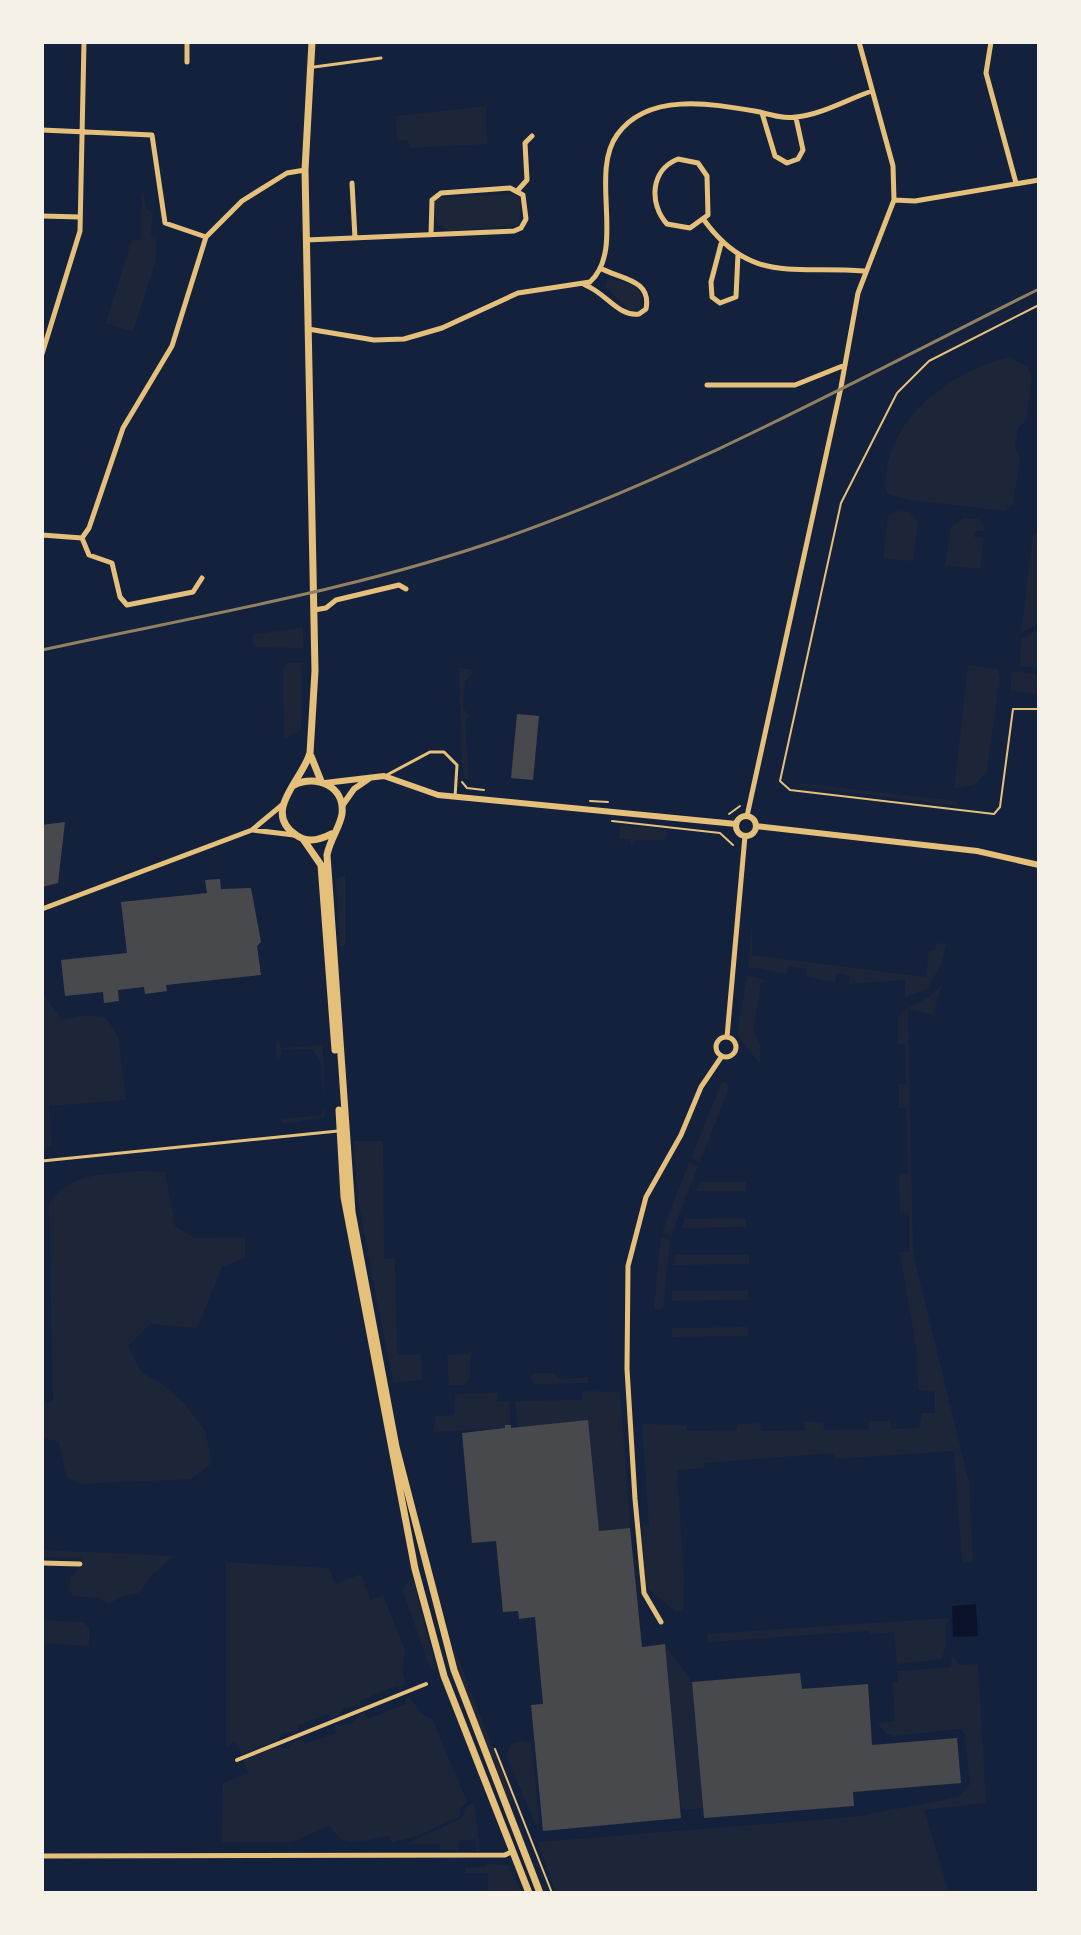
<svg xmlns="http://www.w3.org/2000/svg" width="1081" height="1935" font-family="'PT Sans Narrow',sans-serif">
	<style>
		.green { fill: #1d2539 }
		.water { fill: #0b132b }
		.building { fill: #48494c }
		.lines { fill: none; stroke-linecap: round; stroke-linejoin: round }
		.path { stroke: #e5c07b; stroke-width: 2 }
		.service { stroke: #e5c07b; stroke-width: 3 }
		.pedestrian { stroke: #e5c07b; stroke-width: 4 }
		.minor { stroke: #e5c07b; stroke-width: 5 }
		.tertiary { stroke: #e5c07b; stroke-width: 6 }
		.secondary { stroke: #e5c07b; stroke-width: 7 }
		.rail { stroke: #918062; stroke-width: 3 }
	</style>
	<rect width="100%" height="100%" fill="#14213d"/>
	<path class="green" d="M486 106 487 144 410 148 407 140 397 141 395 116Z
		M142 186 146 208 153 213 151 235 156 238V260L133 332 106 323 132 239 141 240Z
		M515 194 521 200 519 225 448 231 435 222V203L439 198Z
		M608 278 636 286 642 297 640 308 630 310 605 287Z
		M1010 357 1028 367 1032 378 1026 421 1018 427 1015 449 1020 457 1013 504 1005 511 909 500 887 494C884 486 886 478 887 469 896 412 956 369 1010 357Z
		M894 511 910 512 918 523 913 561 883 558 888 516Z
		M963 518 979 519 984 525V531H974V537L984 538 980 569 945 565 951 527Z
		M1039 531V623L1021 633 1033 535Z
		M303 627V648L254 647 253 635Z
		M1039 629V668L1020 666 1021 639Z
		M287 663H302L301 730 284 739 283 668Z
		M968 665 998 669 1000 678 986 774 974 785 954 789Z
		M459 668 471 669 472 674 465 681 463 708 469 716 465 722 469 780 464 777 462 764Z
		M1014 671 1039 675V694L1011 691V673Z
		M799 783 956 801 959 806 796 786Z
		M620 825 666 830 667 834 665 840H635L632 848 630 839H619Z
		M345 875V946L340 947 336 879Z
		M752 925V955L926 977 929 950H935L937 943 946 944 941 965 927 989 905 997V980L849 984 850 976 837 973 835 982 806 977 807 969 788 966 787 974 748 967Z
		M747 976 766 980 761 984 753 1029 760 1044V1064L737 1035Z
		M942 984 933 1015 908 1009 913 1253 969 1482 973 1562 962 1563 954 1451 835 1459V1453L704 1463V1468L677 1470 684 1581 683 1611 676 1612 647 1588 642 1526 649 1525 642 1424 686 1425V1431L737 1430 738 1424 760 1423 761 1431 805 1430V1422H823L824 1430 869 1429V1421H890L891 1429 919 1428 922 1413H935V1392L918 1390 917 1353 900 1252H909V1213L900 1212 899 1174H908L906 1108H899V1084L906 1083 905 1045 898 1044V1017C910 1002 929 1003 942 984Z
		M42 992 62 1020 87 1015 106 1018 118 1036 126 1100 49 1106 52 1145 42 1152Z
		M276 1041H279L281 1048 323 1045 325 1117 283 1124 280 1119 321 1115 325 1107 321 1064 313 1049 282 1050 280 1060 276 1059Z
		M722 1082H727L728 1091 700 1162 691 1158Z
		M353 1141H383L384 1259H395L397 1355H421L422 1380 393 1383 359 1206Z
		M689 1162 698 1166 671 1236 662 1233Z
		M139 1171 165 1172 175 1226 194 1238 245 1237V1258L222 1267 197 1328 150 1324 128 1346 140 1371 162 1384 184 1403 206 1432 211 1464 191 1479 80 1484 66 1476 59 1442 42 1438V1404L53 1401 49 1204C68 1172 105 1175 139 1171Z
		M700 1182H746V1191H696Z
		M746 1218V1227L682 1228 684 1219Z
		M661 1237 670 1240 663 1308 657 1311 654 1308Z
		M675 1255H749V1264L673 1265Z
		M672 1291H748V1300L672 1301Z
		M748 1327V1336L672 1337V1328Z
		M470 1354V1379L463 1385H449L447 1355Z
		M534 1373H553L559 1379 589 1377 588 1383 534 1384 530 1378Z
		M582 1391 620 1392 630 1528 599 1531 518 1427 515 1401 582 1400Z
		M497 1393V1402L509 1401 511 1425 505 1428 433 1432 436 1416 454 1415 455 1394Z
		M42 1550 174 1556 152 1575 139 1593 122 1596 109 1604 99 1598 73 1596 69 1591 71 1576 81 1567 82 1558 42 1557Z
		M226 1562 329 1568 336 1584 361 1574 371 1600 383 1595 405 1650 402 1669 405 1683 401 1688 398 1685 360 1701 361 1706 344 1708 339 1716 331 1718 328 1714 298 1725 299 1731 283 1733 277 1740 241 1755 236 1742 226 1746Z
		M410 1579 413 1580 436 1670 430 1668 402 1589Z
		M949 1618V1622L945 1623 946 1645 942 1659 897 1664 894 1632 870 1634 869 1631 708 1642 707 1634Z
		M42 1620 84 1622 89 1628V1646L42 1643Z
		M665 1645 692 1682 703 1808 681 1810Z
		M455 1650 513 1800 509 1803 458 1673 452 1651Z
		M952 1655 959 1665 978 1664 986 1803 924 1810 949 1893H556L538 1842 853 1817 959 1797 970 1784 965 1735 960 1729 895 1736 885 1733 878 1723 895 1721 893 1682H898V1671L951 1667Z
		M405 1698H410L422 1714 433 1720 467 1802 460 1808V1816L418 1836 392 1842 390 1836C366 1838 343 1853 330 1825L293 1842H222L223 1783 248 1773 243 1760 279 1746 289 1749 294 1741 302 1738 305 1744 336 1733 334 1726 352 1723 364 1712 367 1719 406 1704Z
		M522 1741 531 1743 533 1753 539 1822 536 1826 506 1755 512 1743Z
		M474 1802 480 1851H476L475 1839 459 1841 458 1850H440V1844H405L463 1818 465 1808Z
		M487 1864 508 1865 522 1893H488V1873H465V1868L484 1867Z"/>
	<path class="water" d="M976 1604 978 1636 953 1637 952 1606Z"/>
	<path class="building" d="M517 714 539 716 533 780 511 778Z
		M65 822 58 883 42 887V825Z
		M220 879 221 889 251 888 261 942 257 946 261 975 166 985 167 991 145 994 144 987 118 990 119 1001 104 1003 103 992 65 996 61 960 127 953 121 902 207 893 205 880Z
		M588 1420 599 1531 630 1528 642 1647 665 1644 681 1818 543 1831 531 1705 543 1704 535 1617 519 1619 518 1611 503 1612 496 1541 472 1543 462 1433 505 1428V1425H511V1428Z
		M800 1673 802 1689 868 1684 872 1745 957 1738 961 1783 853 1792 854 1806 704 1818 692 1682Z"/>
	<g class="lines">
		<path class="path" d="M1039 305 929 361 897 393 841 503 780 781 790 790 994 814 1000 807 1013 709H1039
			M462 782 467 788 484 790
			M590 801 608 802
			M729 814 740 806
			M612 821 720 833 733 845
			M495 1749 552 1893"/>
		<path class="service" d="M314 67 381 58
			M385 776 430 752H444L457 765 455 797
			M42 1161 338 1131"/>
		<path class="pedestrian" d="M237 1760 426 1684"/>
		<path class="minor" d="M187 42V62
			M991 42 986 73 1016 183
			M762 113 775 156 787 163 798 159 803 150 796 118
			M42 130 152 135 165 223 206 237
			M678 159 698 163 707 176 708 215 690 228 667 224C649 204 650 170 678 159Z
			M352 183 355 238
			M518 190 527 180 525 143 532 136
			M894 200 915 201 1039 180
			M42 216 80 217
			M704 220C751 285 796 265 864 271
			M306 240 514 231 521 228 526 219 523 195 510 188 441 193 432 200 431 235
			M721 244 711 282 712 297 720 303 736 297 738 254
			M585 285C605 292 618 317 639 314L646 309C652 279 620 279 600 268
			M308 329 374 340 404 339 442 328 518 293 590 282C626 249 589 174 617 135 648 91 714 104 760 112 771 115 785 119 796 117 821 115 848 99 872 91
			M42 354 80 231 84 42
			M707 385H795L845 365
			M42 535 82 538
			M82 538 89 528 123 428 172 346 206 237 242 201 287 173 305 170
			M82 538 89 555 112 563 120 597 127 605 193 592 202 578
			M314 610 326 608 336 600 399 585 406 589
			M747 816 841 387 858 293 894 200 893 166 859 42
			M253 830 294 835
			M42 909 252 830 282 805
			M727 1037 745 836
			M716 1047a10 10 0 1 1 20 0a10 10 0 1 1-20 0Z
			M42 1563 80 1564
			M661 1622 644 1593 635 1499 627 1369 628 1266 646 1197 681 1135 701 1087 722 1056
			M42 1856 505 1855 513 1851"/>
		<path class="tertiary" d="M325 783 384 776 438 795 736 824
			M342 806 354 789 370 778
			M736 826a10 10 0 1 1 20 0a10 10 0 1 1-20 0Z
			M756 826 977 851 1039 865"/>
		<path class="secondary" d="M312 42 305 170 315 671 310 753C303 779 261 812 296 835 307 843 320 840 331 834
			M311 756 321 781
			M294 785C316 774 345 786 342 814 340 827 330 839 327 855L352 1212 396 1447 454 1670 540 1893
			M303 839 321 865 335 1050
			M339 1110 344 1197 415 1569 444 1676 529 1893"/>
		<path class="rail" d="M42 650C197 616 357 590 507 537 691 472 864 376 1039 289"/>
	</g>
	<rect width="1081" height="1935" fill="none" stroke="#f6f1e7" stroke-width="88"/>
</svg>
